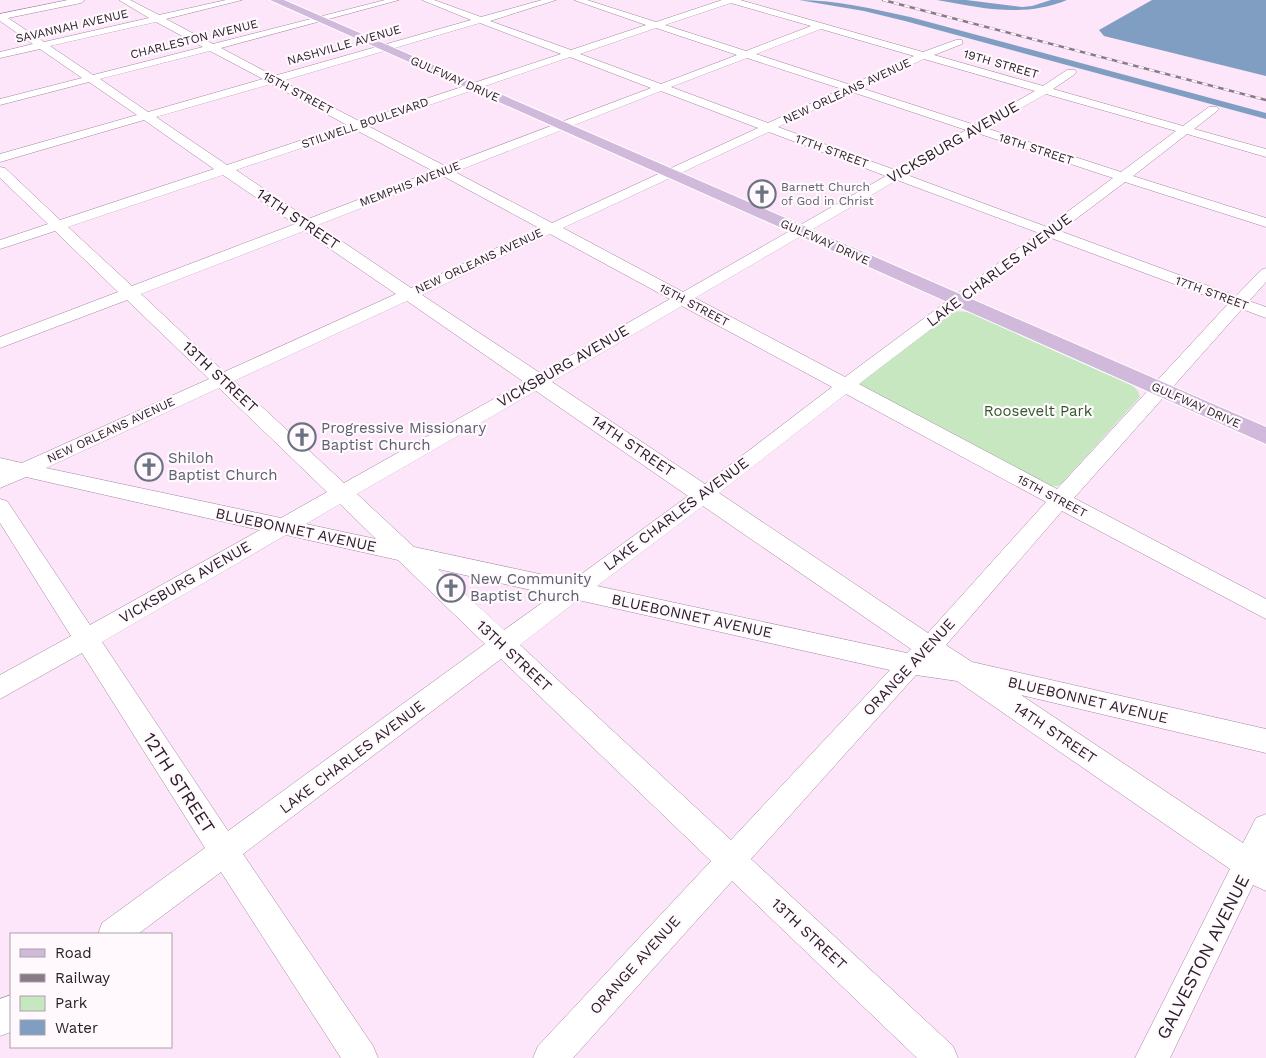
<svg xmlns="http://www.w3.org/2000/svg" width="1266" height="1058" font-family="'Work Sans',sans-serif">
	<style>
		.green { fill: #c7e7c1 }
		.water { fill: #7f9ec2 }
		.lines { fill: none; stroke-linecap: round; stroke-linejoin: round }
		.canal { fill: #7f9ec2; fill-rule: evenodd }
		.minor-casing { stroke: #a387a0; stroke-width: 1 }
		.major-casing { stroke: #fff; stroke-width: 2 }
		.minor { fill: #fff; fill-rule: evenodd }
		.major { fill: #d1b9dc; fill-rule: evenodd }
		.rail-casing { stroke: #8a7988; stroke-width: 2.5 }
		.rail { stroke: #fff9fe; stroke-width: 2; stroke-dasharray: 5.5; stroke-linecap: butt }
		.labels { text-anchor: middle; stroke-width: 4.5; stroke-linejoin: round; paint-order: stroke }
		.far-street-label { font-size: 12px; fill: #2b202a; stroke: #fff9fe }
		.far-worship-label { font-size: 12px; fill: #5b616d; stroke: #fff9fe; text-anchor: start }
		.street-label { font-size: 15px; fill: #2b202a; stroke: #fff9fe }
		.park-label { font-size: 15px; fill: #2e5926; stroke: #fff9fe }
		.worship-label { font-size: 15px; fill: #5b616d; stroke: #fff9fe; text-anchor: start }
		.near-street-label { font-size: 18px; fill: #2b202a; stroke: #fff9fe }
	</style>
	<rect width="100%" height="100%" fill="#fde5fa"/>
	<path class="green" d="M955 311 969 312 1130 383 1138 391 1140 397 1061 484 1057 486H1046L859 386V381Z"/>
	<path class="water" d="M937 0H966L1022 7 1032 6 1051 0H1067C1023 18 982 8 937 0Z
		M1152 0H1266V76L1104 36 1099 30Z"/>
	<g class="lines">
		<path class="canal" d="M799 0C836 0 873 9 910 17L1266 113V119L905 21 864 11Z"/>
		<g class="minor-casing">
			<path id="minor" d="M68 0H85L81 3 8 18 44 42 149 18 119 0H130L159 15 226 0H242L166 19 213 44 385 0H399L221 48 274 76 471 20 422 0H434L481 17 542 0H556L490 21 571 50 646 25 574 0H587L656 22 722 0H740L923 52 956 40H962V44L934 55 1043 86 1067 70H1075L1076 72 1075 74 1053 89 1183 126 1209 107H1217L1219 109 1217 111 1194 129 1266 149V157L1187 134 1133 176 1266 218V227L1125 182 1060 231 1236 296 1261 270 1266 268V282L1249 301 1266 307V318L1242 309 1074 498 1266 599V619L1062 511 946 645 972 662 1266 729V753L1021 695 1243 843 1256 818 1266 814V891L1253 885 1170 1058H1135L1230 869 957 681 916 675 751 859 953 1046 958 1058H917L732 881 573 1058H533L538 1046 711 861 501 659 243 854 373 1046 378 1058H341L221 872 138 934H98L102 923 205 848 82 653 0 699V675L71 636 0 523V499L7 501 90 625 260 530 26 477 0 488V458L22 463 209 379 127 300 0 348V337L118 292 55 231 0 249V240L48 224 0 178V167L5 168 60 220 214 169 144 120 0 162V154L137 115 89 82 0 105V99L82 78 40 49 0 58V52L33 44 0 21V14ZM731 3 811 26 746 51 665 25ZM156 22 203 47 93 75 50 46ZM480 23 561 54 359 121 282 81ZM656 28 737 55 661 84 580 54ZM821 29 914 56 851 85 756 54ZM210 51 263 79 148 112 100 79ZM570 57 651 88 445 166 368 126ZM747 58 842 89 768 123 671 87ZM924 59 1035 91 975 125 861 88ZM271 84 347 125 227 165 156 117ZM661 91 758 128 552 223 455 172ZM852 92 966 130 895 170 778 127ZM1046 94 1176 131 1121 172 986 128ZM356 130 433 171 308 219 236 170ZM769 132 886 176 683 292 563 228ZM977 133 1113 178 1047 227 907 175ZM223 175 295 224 132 286 68 227ZM443 176 539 228 411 288 318 225ZM897 180 1039 233 845 377 695 298ZM304 231 396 294 224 372 141 294ZM550 234 670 299 540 373 422 295ZM1051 238 1228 304 1057 489 859 384ZM407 301 524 382 344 483 234 381ZM682 306 832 387 705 484 552 382ZM219 388 327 492 281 518 46 468ZM536 391 688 496 572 581 414 547 357 494ZM846 394 1046 502 928 633 719 493ZM340 504 376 539 306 524ZM703 506 911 649 907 653 597 586ZM286 535 398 560 485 644 228 831 102 642ZM438 569 553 595 504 630ZM578 600 890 670 731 840 520 645Z
				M11 995V1032L0 1036V999Z"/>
		</g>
		<g class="major-casing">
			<path id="major" d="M270 0H284L1266 427V444Z"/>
		</g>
		<use href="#minor" class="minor"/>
		<use href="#major" class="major"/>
		<g class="rail-casing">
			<path id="rail" d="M883 0 1266 100"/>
		</g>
		<use href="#rail" class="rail"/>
	</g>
	<defs>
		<g id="church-ring" transform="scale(1.4375)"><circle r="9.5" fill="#fff9fe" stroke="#6b7280" stroke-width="1.5"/><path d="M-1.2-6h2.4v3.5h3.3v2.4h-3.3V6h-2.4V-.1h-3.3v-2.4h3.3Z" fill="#6b7280"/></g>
	</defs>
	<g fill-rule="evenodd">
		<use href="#church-ring" x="762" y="194"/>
		<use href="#church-ring" x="302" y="437"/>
		<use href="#church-ring" x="149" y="467"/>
		<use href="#church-ring" x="451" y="588"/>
	</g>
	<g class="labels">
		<g class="far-street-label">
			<text transform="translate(72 26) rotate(-13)" y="4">SAVANNAH AVENUE</text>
			<text transform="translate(194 39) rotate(-14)" y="4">CHARLESTON AVENUE</text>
			<text transform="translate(344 45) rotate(-16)" y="4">NASHVILLE AVENUE</text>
			<text transform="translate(1001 64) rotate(16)" y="4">19TH STREET</text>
			<text transform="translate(455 79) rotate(24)" y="4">GULFWAY DRIVE</text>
			<text transform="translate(847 91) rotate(-25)" y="4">NEW ORLEANS AVENUE</text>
			<text transform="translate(298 93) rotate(28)" y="4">15TH STREET</text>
			<text transform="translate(365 123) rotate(-19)" y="4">STILWELL BOULEVARD</text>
			<text transform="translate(1036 149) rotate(18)" y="4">18TH STREET</text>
			<text transform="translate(832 151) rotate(20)" y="4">17TH STREET</text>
			<text transform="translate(410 184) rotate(-21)" y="4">MEMPHIS AVENUE</text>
			<text transform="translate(825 242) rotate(24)" y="4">GULFWAY DRIVE</text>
			<text transform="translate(479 261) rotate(-25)" y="4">NEW ORLEANS AVENUE</text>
			<text transform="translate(1212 293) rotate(20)" y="4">17TH STREET</text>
			<text transform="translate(694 305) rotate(28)" y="4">15TH STREET</text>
			<text transform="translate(1196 405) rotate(24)" y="4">GULFWAY DRIVE</text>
			<text transform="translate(111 430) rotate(-25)" y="4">NEW ORLEANS AVENUE</text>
			<text transform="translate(1052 496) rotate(28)" y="4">15TH STREET</text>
		</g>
		<g class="far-worship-label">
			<text x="781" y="191">Barnett Church<tspan x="781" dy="14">of God in Christ</tspan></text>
		</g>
		<g class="street-label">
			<text transform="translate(953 142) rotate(-30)" y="5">VICKSBURG AVENUE</text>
			<text transform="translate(298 219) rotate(34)" y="5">14TH STREET</text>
			<text transform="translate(999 270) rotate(-37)" y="5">LAKE CHARLES AVENUE</text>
			<text transform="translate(563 366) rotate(-30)" y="5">VICKSBURG AVENUE</text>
			<text transform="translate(220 377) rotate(43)" y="5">13TH STREET</text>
			<text transform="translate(633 446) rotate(34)" y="5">14TH STREET</text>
			<text transform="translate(676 514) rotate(-37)" y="5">LAKE CHARLES AVENUE</text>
			<text transform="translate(296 530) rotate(12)" y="5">BLUEBONNET AVENUE</text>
			<text transform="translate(185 582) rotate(-30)" y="5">VICKSBURG AVENUE</text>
			<text transform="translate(692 616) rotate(12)" y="5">BLUEBONNET AVENUE</text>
			<text transform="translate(514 656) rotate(43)" y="5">13TH STREET</text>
			<text transform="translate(909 667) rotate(-47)" y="5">ORANGE AVENUE</text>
			<text transform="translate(1088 700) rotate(13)" y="5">BLUEBONNET AVENUE</text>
			<text transform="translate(1055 733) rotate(34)" y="5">14TH STREET</text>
			<text transform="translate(352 757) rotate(-37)" y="5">LAKE CHARLES AVENUE</text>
			<text transform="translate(809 934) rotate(43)" y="5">13TH STREET</text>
			<text transform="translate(635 965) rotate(-48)" y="5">ORANGE AVENUE</text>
		</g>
		<g class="park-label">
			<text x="1038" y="416">Roosevelt Park</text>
		</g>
		<g class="worship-label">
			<text x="321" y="433">Progressive Missionary<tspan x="321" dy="17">Baptist Church</tspan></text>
			<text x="168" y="463">Shiloh<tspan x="168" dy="17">Baptist Church</tspan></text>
			<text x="470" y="584">New Community<tspan x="470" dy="17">Baptist Church</tspan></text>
		</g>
		<g class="near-street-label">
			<text transform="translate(179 783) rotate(57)" y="6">12TH STREET</text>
			<text transform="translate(1203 957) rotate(-63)" y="6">GALVESTON AVENUE</text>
		</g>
	</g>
	<rect x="10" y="933" width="162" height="115" fill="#fff9fe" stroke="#aaa2a9"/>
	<rect x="20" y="949" width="25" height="8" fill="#d1b9dc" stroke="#aaa2a9"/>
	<text x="55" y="958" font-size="15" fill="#2b202a">Road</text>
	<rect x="20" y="974" width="25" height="8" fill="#8a7988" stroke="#aaa2a9"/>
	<text x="55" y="983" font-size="15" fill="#2b202a">Railway</text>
	<rect x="20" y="996" width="25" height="15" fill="#c7e7c1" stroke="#aaa2a9"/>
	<text x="55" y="1008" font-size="15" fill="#2b202a">Park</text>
	<rect x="20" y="1020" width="25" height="15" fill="#7f9ec2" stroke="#aaa2a9"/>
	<text x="55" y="1033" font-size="15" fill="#2b202a">Water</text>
</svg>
